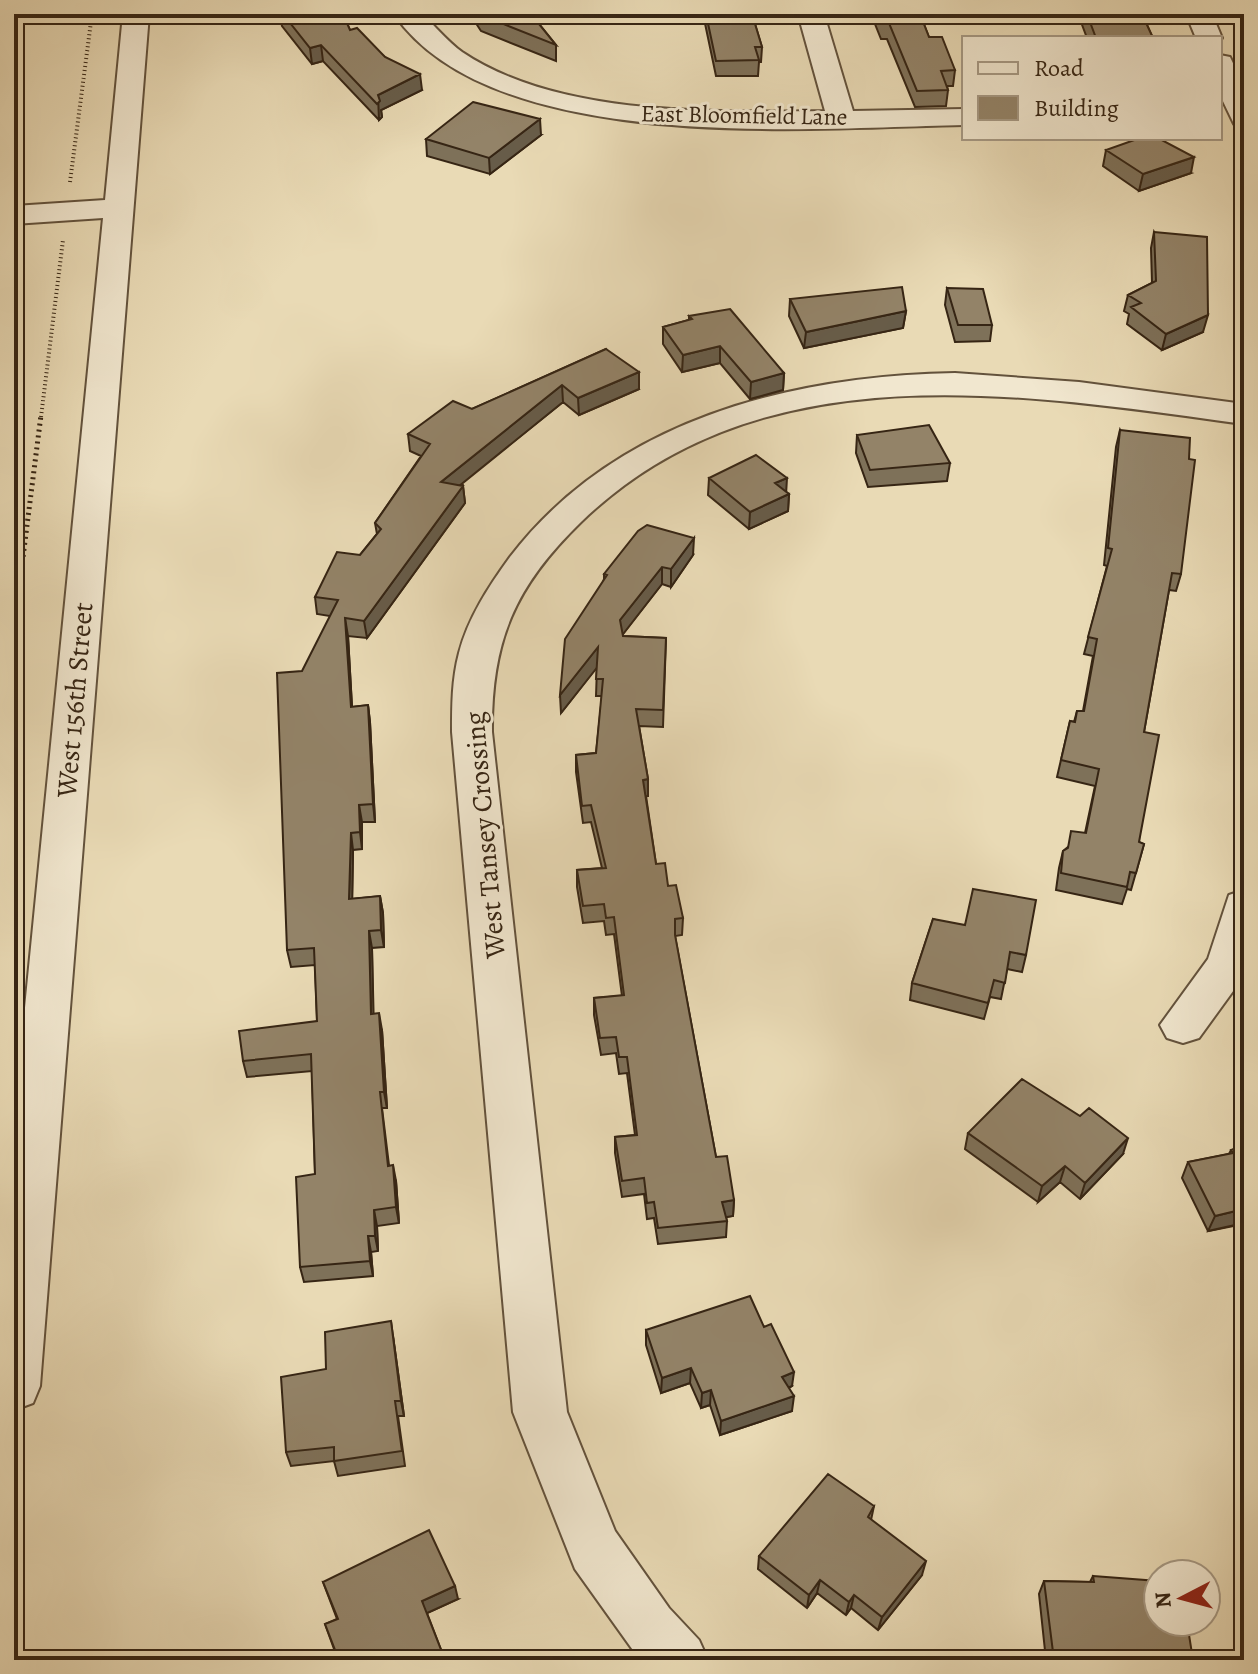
<svg xmlns="http://www.w3.org/2000/svg" width="1258" height="1674" font-family="Alegreya,serif">
	<style>
		.lines { fill: none; stroke-linecap: round; stroke-linejoin: round }
		.minor-casing { stroke: #63523c; stroke-width: 4 }
		.path-far1 { stroke: #362514; stroke-width: 4; stroke-dasharray: 1 3; stroke-linecap: butt }
		.path { stroke: #362514; stroke-width: 5; stroke-dasharray: 2 4; stroke-linecap: butt }
		.minor { fill: #f1e7cf; fill-rule: evenodd }
		.wall { fill: #7e7159; stroke: #362514; stroke-width: 2 }
		.shaded-wall { fill: #675c49; stroke: #362514; stroke-width: 2 }
		.building { fill: #938368; stroke: #362514; stroke-width: 2 }
		.labels { text-anchor: middle; stroke-width: 6; stroke-linejoin: round; paint-order: stroke }
		.far-street-label { font-size: 24px; fill: #362514; stroke: #f1e7cf }
		.street-label { font-size: 28px; fill: #362514; stroke: #f1e7cf }
	</style>
	<rect width="100%" height="100%" fill="#e9dab5"/>
	<filter id="stains"><feTurbulence type="fractalNoise" baseFrequency=".0025" numOctaves="4"/><feColorMatrix values="0 0 0 0 .2 0 0 0 0 .09 0 0 0 0 .02 0 0 0 .5 -.17"/></filter>
	<radialGradient id="worn" r=".72"><stop offset=".6" stop-color="#630" stop-opacity="0"/><stop offset="1" stop-color="#630" stop-opacity=".3"/></radialGradient>
	<g class="lines">
		<g class="minor-casing">
			<path id="minor" d="M123 14H149L40 1386 33 1403 14 1410V1119L103 218 14 224V206L105 200Z
				M394 14H422C435 26 448 42 462 52 559 117 713 112 825 111L798 14H824L853 111 964 109V125C811 128 492 156 394 14Z
				M1186 14H1212L1222 38 1220 41V38H1196Z
				M1220 55 1230 57 1244 86V126L1234 124 1220 95Z
				M955 373 1079 382 1244 404V424C1021 394 761 348 581 522 515 586 491 641 492 732L567 1412 615 1531 669 1608 699 1640 708 1660H640L575 1569 513 1412 452 732C452 706 452 679 459 653 468 618 489 586 510 557 615 420 789 376 955 373Z
				M1244 890V976L1199 1038 1183 1043 1167 1038 1160 1025 1208 959 1229 895Z"/>
		</g>
		<path class="path-far1" d="M70 182 92 14
			M41 417 63 240"/>
		<path class="path" d="M14 628 41 415"/>
		<use href="#minor" class="minor"/>
	</g>
	<path class="wall" d="M279 14H343L350 30 385 57 422 90 381 110 382 117 379 120 323 61 312 64 282 26Z
		M470 14H531L556 45V61L481 31Z
		M703 14H752L762 47 761 62H759L758 76H716Z
		M871 14H920L929 37 955 70 953 86H947L948 90 946 106 915 107 887 39H881Z
		M1078 14H1142L1153 38H1087Z
		M541 135 490 174 427 156 426 139Z
		M1106 150 1191 173 1139 191 1103 166Z
		M1154 232 1203 332 1162 350 1127 324 1129 314 1124 311 1128 295 1152 283 1151 248Z
		M947 288 992 325 990 341 955 342 945 305Z
		M790 299 906 311 903 328 804 348 789 316Z
		M689 316 784 373 783 390 750 399 720 363 682 372 663 344V327L689 320Z
		M606 349 639 389 579 415 563 402 459 485 463 486 465 503 367 638 348 636 352 707 368 705 370 722 375 822H362V849L353 850 352 899 380 896 383 913 384 947 372 948 373 1014 382 1030 387 1108H382L389 1165 396 1181 399 1223 377 1226 378 1251 371 1252 373 1276 304 1282 300 1267 315 1174 312 1071 247 1077 243 1061 317 1021 315 965 291 967 287 950 330 616 317 614 315 597 360 555 377 534 375 523 421 456 410 451 408 434 472 409Z
		M1120 430 1181 574 1176 591 1169 590 1144 732 1139 842 1144 844 1131 890 1127 889 1122 904 1056 890 1059 868 1063 851 1085 833 1095 786 1057 777 1070 721 1074 722 1077 711H1083L1093 656 1084 654 1107 566 1104 565 1116 447Z
		M857 435 950 463 947 481 868 487 856 453Z
		M709 478 786 492 789 494 788 511 749 529 708 495Z
		M693 555 671 587 662 584 622 635 623 636 666 638 663 727 639 726 648 779V796H646L656 864 668 886 683 918 682 935 675 936 716 1157 734 1200 733 1216 726 1217 727 1221 726 1237 658 1244 654 1218 647 1219 644 1194 622 1197 615 1153V1137L635 1135 627 1073 619 1074 616 1053 601 1055 594 1015V998L622 996 614 934 606 935 604 921 583 923 577 887V870L602 868 591 822 583 823 576 772V755L596 753 602 696H596L597 667 561 713 604 579V574Z
		M933 919 1026 955 1022 972 1007 969 1001 999 990 997 984 1019 910 1000 912 983Z
		M968 1133 1123 1154 1080 1199 1060 1182 1038 1202 965 1149Z
		M1244 1146V1224L1208 1231 1182 1178 1188 1162 1229 1154 1231 1150Z
		M646 1330 792 1386 789 1388 792 1411 720 1435 710 1405 701 1408 690 1383 661 1393 646 1345Z
		M393 1336 404 1416H398L405 1466 338 1476 334 1461 291 1466 286 1452 326 1369Z
		M874 1506 871 1520 922 1575 878 1630 851 1608 846 1615 817 1593 807 1608 758 1569 759 1556Z
		M1093 1576 1193 1660H1046L1039 1594 1044 1581 1090 1582Z
		M323 1582 458 1599 427 1613 445 1660H338L325 1624 337 1619Z"/>
	<path class="shaded-wall" d="M321 45 323 61 312 64 310 48Z
		M420 74 422 90 381 110 382 117 379 120 378 95Z
		M540 119 541 135 490 174 489 158Z
		M1194 157 1191 173 1139 191 1143 174Z
		M906 311 903 328 804 348 806 332Z
		M1208 315 1203 332 1162 350 1166 334Z
		M720 346V363L682 372 683 355Z
		M639 372V389L579 415 578 398Z
		M784 373 783 390 750 399 751 382Z
		M562 385 563 402 443 499 441 482Z
		M787 478 786 495 775 483Z
		M463 486 465 503 367 638 364 621Z
		M789 494 788 511 749 529 750 512Z
		M694 538 693 555 671 587V569Z
		M662 567V584L620 638V620Z
		M345 618 348 636 353 724 351 707Z
		M598 647 599 665 561 713 560 695Z
		M368 705 370 722 375 822 373 804Z
		M648 779V796L643 797V780Z
		M359 805 362 822V849L360 832Z
		M351 833 353 850 352 916 349 899Z
		M380 896 383 913 384 947 381 930Z
		M369 931 372 948 374 1031 371 1014Z
		M379 1013 382 1030 387 1108 384 1092Z
		M1128 1138 1123 1154 1080 1199 1085 1183Z
		M393 1165 396 1181 399 1223 396 1207Z
		M1065 1166 1060 1182 1038 1202 1042 1186Z
		M734 1200 733 1216 721 1218 722 1202Z
		M1244 1209V1223L1208 1231 1215 1216Z
		M374 1210 377 1226 378 1251 375 1236Z
		M368 1236 371 1252 373 1276 370 1261Z
		M391 1321 393 1336 404 1416 401 1401Z
		M691 1368 690 1383 661 1393 662 1378Z
		M794 1372 792 1386 781 1391 782 1377Z
		M711 1390 710 1405 701 1408 702 1393Z
		M794 1396 792 1411 720 1435 721 1421Z
		M926 1561 922 1575 878 1630 882 1617Z
		M820 1580 817 1593 807 1608 809 1595Z
		M455 1586 458 1599 425 1614 422 1601Z
		M854 1595 851 1608 846 1615 849 1602Z
		M342 1654 344 1660H339L337 1655Z"/>
	<path class="building" d="M283 14H343L350 30 357 28 385 57 420 74 378 95 380 101 377 104 321 45 310 48Z
		M480 14H531L556 45 481 15Z
		M706 14H752L762 47H755L759 60 716 61Z
		M878 14H920L929 37H942L955 70 941 71 948 90 917 91 889 23 882 24Z
		M1087 14H1142L1153 38H1096Z
		M473 102 540 119 489 158 426 139Z
		M1140 138H1158L1194 157 1143 174 1106 150Z
		M1154 232 1207 237 1208 315 1166 334 1131 307 1141 303 1128 295 1156 281Z
		M902 287 906 311 806 332 790 299Z
		M947 288 983 289 992 325H958Z
		M730 309 784 373 751 382 720 346 683 355 663 327 692 319 689 316Z
		M606 349 639 372 578 398 562 385 441 482 463 486 364 621 345 618 351 707 368 705 373 804 359 805 360 832 351 833 349 899 380 896 381 930 369 931 371 1014 379 1013 384 1092H380L388 1166 393 1165 396 1207 374 1210 375 1236H368L370 1261 300 1267 296 1177 315 1174 311 1054 243 1061 239 1031 317 1021 314 948 287 950 277 673 302 671 338 600 315 597 337 552 360 555 381 529 375 523 430 444 408 434 453 401 472 409Z
		M929 425 950 463 870 470 857 435Z
		M1120 430 1190 438 1189 459 1195 460 1181 574 1172 573 1144 732 1159 735 1139 842 1144 844 1136 873 1130 872 1127 887 1061 873 1063 851 1068 848 1071 831 1086 833 1099 769 1061 760 1070 721 1075 722 1077 711H1084L1097 639 1088 637 1112 549 1108 548Z
		M756 455 787 478 775 483 789 494 750 512 709 478Z
		M647 525 694 538 671 569 662 567 620 620 623 636 666 638 663 710 636 709 648 779 643 780 656 864 665 863 668 886 676 885 683 918 675 919V935L716 1157 727 1156 734 1200 722 1202 727 1221 658 1228 654 1202 647 1203 644 1178 622 1181 615 1137 637 1135 627 1057H619L616 1037 600 1038 594 998 624 995 614 917 606 918 604 904 583 906 577 870 606 868 591 805 582 806 576 755 596 753 603 679H596L598 647 560 695 565 639 607 575 604 574 638 531Z
		M973 889 1036 900 1026 955 1010 952 1005 983 994 980 988 1003 912 983 933 919 965 925Z
		M1022 1079 1080 1116 1089 1108 1128 1138 1085 1183 1065 1166 1042 1186 968 1133Z
		M1244 1146V1209L1215 1216 1188 1162 1233 1153 1231 1150Z
		M750 1296 764 1327 771 1324 794 1372 782 1377 794 1396 721 1421 711 1390 702 1393 691 1368 662 1378 646 1330Z
		M391 1321 401 1401H395L402 1451 334 1461V1447L286 1452 281 1377 326 1369 325 1332Z
		M828 1474 874 1506 868 1517 926 1561 882 1617 854 1595 849 1602 820 1580 809 1595 759 1556Z
		M429 1530 455 1586 422 1601 445 1660H345L342 1654 337 1655 325 1624 338 1619 323 1582Z
		M1093 1576 1158 1581V1622H1187L1193 1660H1054L1044 1581 1094 1582Z"/>
	<g class="labels">
		<g class="far-street-label">
			<text transform="translate(744 115) rotate(1)" y="8">East Bloomfield Lane</text>
		</g>
		<g class="street-label">
			<text transform="translate(74 700) rotate(-85)" y="10">West 156th Street</text>
			<text transform="translate(484 835) rotate(-95)" y="10">West Tansey Crossing</text>
		</g>
	</g>
	<rect width="1258" height="1674" fill="none" stroke="#e9dab5" stroke-width="48"/>
	<rect x="16" y="16" width="1226" height="1642" fill="none" stroke="#362514" stroke-width="4"/>
	<rect x="24" y="24" width="1210" height="1626" fill="none" stroke="#362514" stroke-width="2"/>
	<rect x="962" y="36" width="260" height="104" fill="#f1e7cf" stroke="#a69984" stroke-width="2"/>
	<rect x="978" y="62" width="40" height="12" fill="#f1e7cf" stroke="#a69984" stroke-width="2"/>
	<text x="1034" y="76" font-size="24" fill="#362514">Road</text>
	<rect x="978" y="96" width="40" height="24" fill="#938368" stroke="#a69984" stroke-width="2"/>
	<text x="1034" y="116" font-size="24" fill="#362514">Building</text>
	<g transform="translate(1182 1598) rotate(264)"><circle r="38" fill="#f1e7cf" stroke="#a69984" stroke-width="2"/>
	<path d="M0-6L14 30L0 20L-14 30Z" fill="#8f2418"/>
	<text y="-12" font-size="22" font-weight="bold" text-anchor="middle" fill="#362514">N</text>
	</g>
	<rect width="100%" height="100%" filter="url(#stains)"/>
	<rect width="100%" height="100%" fill="url(#worn)"/>
</svg>
